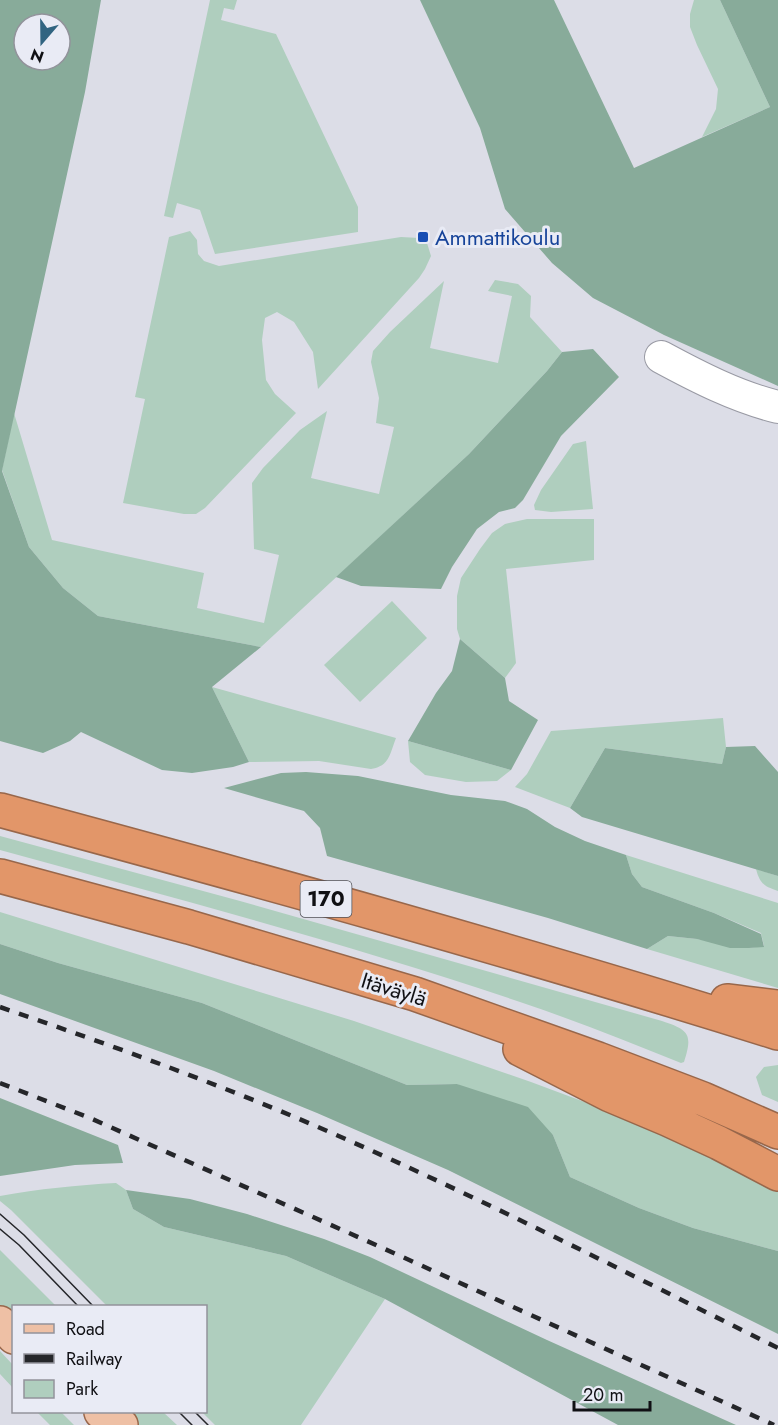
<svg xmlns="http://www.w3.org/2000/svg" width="778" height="1425" font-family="Jost,sans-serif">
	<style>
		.green { fill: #afcebe }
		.forest { fill: #88ab9a; fill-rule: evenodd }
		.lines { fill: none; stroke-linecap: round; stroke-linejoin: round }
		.minor-casing { stroke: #999aa4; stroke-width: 34 }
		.major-casing { stroke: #98674b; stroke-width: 36 }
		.highway-casing { stroke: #98674b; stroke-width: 36 }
		.minor { stroke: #fff; stroke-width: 32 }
		.major { stroke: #eec0a5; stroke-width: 33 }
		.highway { stroke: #e29669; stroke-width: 33 }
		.tram { stroke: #25262a; stroke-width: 1.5 }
		.rail { stroke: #25262a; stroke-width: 4.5; stroke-dasharray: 10 10; stroke-linecap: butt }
		.transit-dot { fill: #1a4fb4; stroke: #e9ebf5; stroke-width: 2 }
		.labels { text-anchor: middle; stroke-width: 6; stroke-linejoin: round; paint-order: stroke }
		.shield { fill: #e9ebf5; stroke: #515258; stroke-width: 1.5 }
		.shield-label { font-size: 21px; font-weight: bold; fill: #101014 }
		.transit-label { font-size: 22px; fill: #164399; stroke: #e9ebf5; text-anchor: start }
		.street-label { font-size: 22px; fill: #101014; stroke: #e9ebf5 }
	</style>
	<rect width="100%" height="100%" fill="#dcdde7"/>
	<path class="green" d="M210 0H237L234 10 224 8 221 20 276 34 358 207V232L215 254 200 210 177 203 173 218 164 216Z
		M694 0H720L770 107 702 137 716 109 718 89 697 45 690 27V14Z
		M190 231 197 240 198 254 204 261 219 266 401 237 419 238 427 243 431 256 425 269 419 278 318 389 313 352 294 322 277 312 265 318 262 340 266 380 275 394 296 413 205 508 196 514H184L123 503 145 399 135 397 169 237Z
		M495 280 518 284 531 296 530 317 562 352 547 371 469 454 261 647 98 616 63 588 29 547 2 470 14 413 52 540 204 573 197 608 264 623 279 555 254 549 252 483 263 468 300 430 327 411 311 478 379 494 394 427 376 423 379 398 371 362 373 351 390 332 444 281 430 348 498 363 512 296 488 291Z
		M586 441 593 509 551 512 535 510 534 505 541 490 573 444Z
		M527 519H594V560L506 569 516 663 505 678 460 639 457 629V596L461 578 480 549 492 533 505 524Z
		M392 601 427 638 360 702 324 665Z
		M212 687 396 738C390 753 390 766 371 769L319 761 249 762Z
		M723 718 726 747 722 764 605 748 570 808 515 787 527 774 551 731Z
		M408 741 511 770 497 781 466 782 425 775 410 762Z
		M0 836 240 901 662 1021C689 1030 693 1034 684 1062L681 1063C628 1042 574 1020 520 1002 349 944 174 898 0 850Z
		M626 855 778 903V988L647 949 668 936 697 939 749 948 764 946 761 933 714 913 642 887 632 874Z
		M756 869 778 876V891C764 886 760 884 756 869Z
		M0 912 354 1021 531 1082 614 1113 674 1139 778 1189V1251L693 1228 639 1208 570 1177 553 1135 457 1084 407 1085 202 1003 58 963 0 944Z
		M778 1065V1102L762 1095 756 1077 764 1067Z
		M116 1183 126 1190 133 1209 164 1227 286 1256 385 1299 301 1425H215L202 1412H206V1306H107L11 1210 0 1201V1196C39 1189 77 1185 116 1183Z
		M0 1250 56 1306H14L13 1319 0 1305Z
		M0 1351 13 1365V1388L0 1374Z
		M37 1412H61L74 1425H50Z
		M116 1412H163L177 1425H133Z"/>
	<path class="forest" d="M0 0H101L85 92 2 471 29 547 63 588 98 616 261 647 212 687 249 762 233 767 192 773 162 770 81 732 70 741 43 753 0 741ZM24 24H60V60H24Z
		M420 0H554L634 168 770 107 720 0H778V386L664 335 593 298 552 263 505 209 480 128Z
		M593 349 619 377 561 436 523 500 515 508 499 512 477 529 452 567 441 589 361 586 336 577 469 454 547 371 562 352Z
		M460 639 505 678 509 701 538 720 511 770 408 741 436 693 452 671Z
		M755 746 778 772V876L582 817 570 808 605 748 722 764 726 747Z
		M306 772 358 776 451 795 505 801 527 809 555 827 585 841 626 855 632 874 642 887 714 913 761 934 764 947 749 948H730L697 939 668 936 647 949 548 918 327 856 320 828 304 811 224 788 281 773Z
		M0 944 58 963 202 1003 407 1085 457 1084 528 1107 553 1135 570 1177 639 1208 693 1228 778 1251V1334L448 1170 317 1113 214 1071 0 994Z
		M0 1098 118 1145 123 1163 75 1165 0 1176Z
		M126 1190 190 1199 247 1214 324 1239 370 1257 547 1340 736 1425H618L385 1299 286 1256 164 1227 133 1209Z"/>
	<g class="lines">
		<g class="minor-casing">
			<path id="minor" d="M661 357C698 377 737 397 778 407"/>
		</g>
		<g class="major-casing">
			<path id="major" d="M0 1323 14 1337
				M101 1412 121 1425"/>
		</g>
		<g class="highway-casing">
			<path id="highway" d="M0 810C260 880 520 952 778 1033
				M0 876 189 927 415 994 598 1059 703 1099 778 1132
				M727 1001 778 1007
				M520 1049 610 1095 667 1119 719 1143 778 1174"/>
		</g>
		<use href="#minor" class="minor"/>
		<use href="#major" class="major"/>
		<use href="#highway" class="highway"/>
		<path class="tram" d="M0 1214 24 1235 93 1306
			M0 1229 19 1245 78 1306
			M179 1412 192 1425
			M195 1412 208 1425"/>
		<path class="rail" d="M0 1007C113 1046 225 1086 334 1134 485 1200 631 1275 778 1348
			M0 1083 90 1118 376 1245 774 1425"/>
	</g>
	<rect class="transit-dot" x="417" y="231" width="12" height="12" rx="3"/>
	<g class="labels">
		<rect class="shield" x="300.5" y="881" width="51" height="36" rx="4.5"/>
		<g class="shield-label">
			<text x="326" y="906">170</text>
		</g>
		<g class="transit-label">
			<text x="435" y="245">Ammattikoulu</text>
		</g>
		<g class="street-label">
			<text transform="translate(394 989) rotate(17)" y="8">Itäväylä</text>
		</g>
	</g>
	<rect x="12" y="1305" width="195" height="108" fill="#e9ebf5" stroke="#92939b" stroke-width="1.5"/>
	<rect x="24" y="1324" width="30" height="9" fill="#eec0a5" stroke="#92939b" stroke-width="1.5"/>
	<text x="66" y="1335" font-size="18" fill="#101014">Road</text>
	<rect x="24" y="1354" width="30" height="9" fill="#25262a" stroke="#92939b" stroke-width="1.5"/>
	<text x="66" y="1365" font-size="18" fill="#101014">Railway</text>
	<rect x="24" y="1380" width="30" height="18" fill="#afcebe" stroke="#92939b" stroke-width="1.5"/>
	<text x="66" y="1395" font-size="18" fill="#101014">Park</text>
	<g transform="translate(42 42) rotate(200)"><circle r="28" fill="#e9ebf5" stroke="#92939b" stroke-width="1.5"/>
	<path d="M0-4.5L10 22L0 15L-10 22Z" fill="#316481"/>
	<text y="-9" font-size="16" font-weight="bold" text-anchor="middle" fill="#101014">N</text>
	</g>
	<path d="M574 1401v9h76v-9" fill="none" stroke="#101014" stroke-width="3"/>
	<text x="583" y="1401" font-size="18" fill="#101014" stroke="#e9ebf5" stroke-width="4.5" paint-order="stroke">20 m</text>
</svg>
